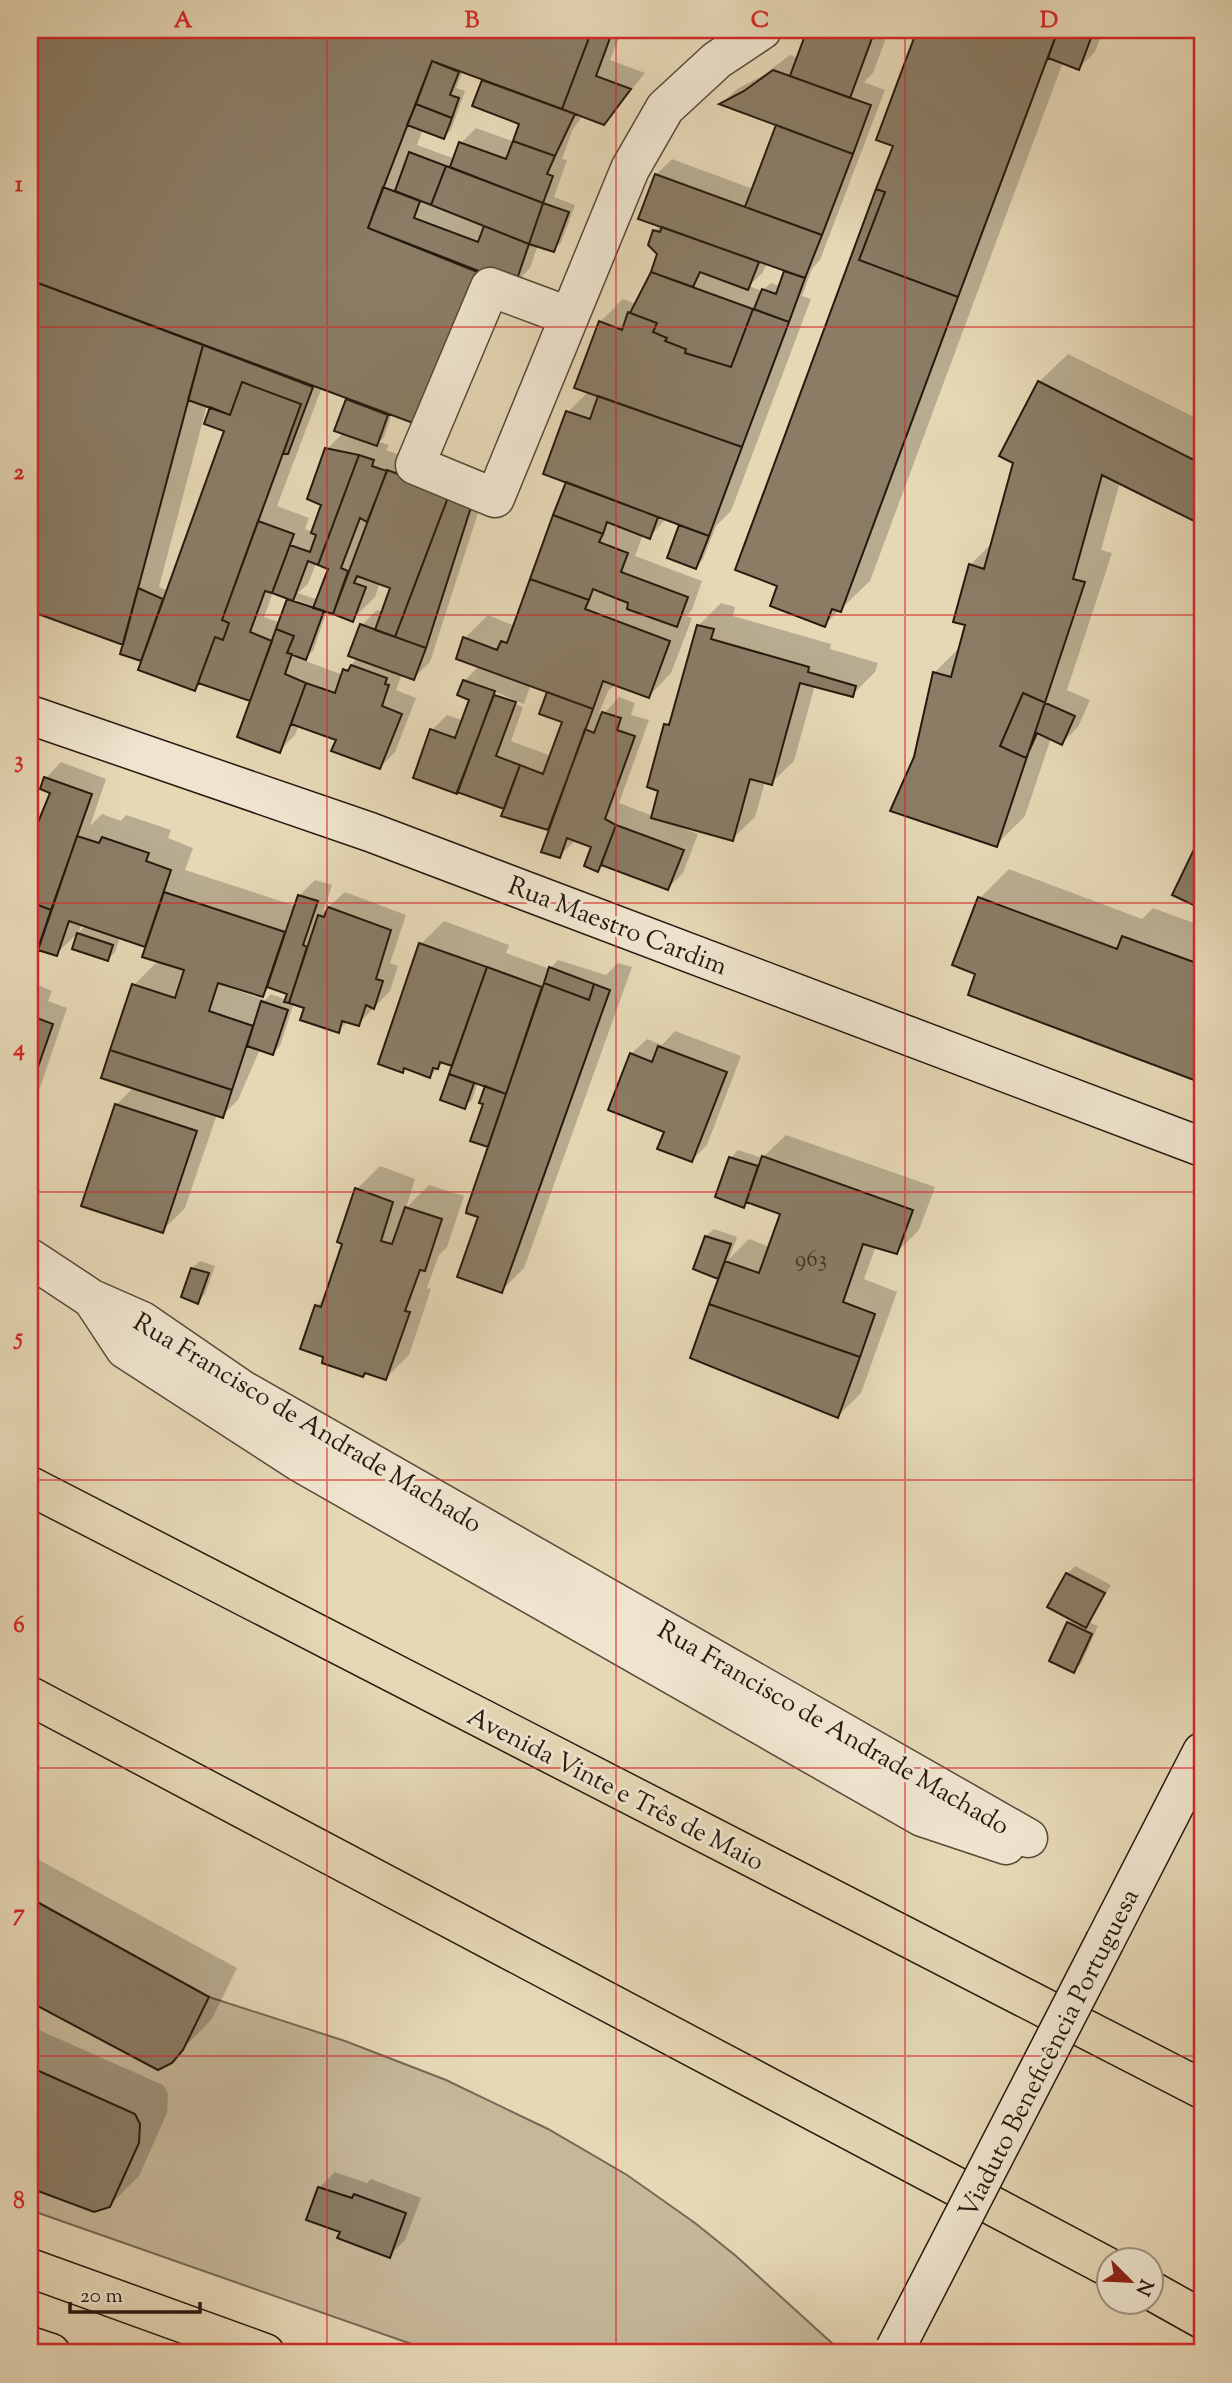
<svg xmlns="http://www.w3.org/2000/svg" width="1232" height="2383" font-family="'Sorts Mill Goudy',serif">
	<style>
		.green { fill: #c6b799; stroke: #766854; stroke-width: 2 }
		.shadow { fill: #0003; fill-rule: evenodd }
		.building { fill: #8a7c65; stroke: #27190e; stroke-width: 2 }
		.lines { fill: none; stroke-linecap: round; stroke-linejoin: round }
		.street-casing { stroke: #574838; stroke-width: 41 }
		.secondary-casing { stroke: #27190e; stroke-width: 41 }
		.primary-casing { stroke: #27190e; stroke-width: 41 }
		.highway-casing { stroke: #27190e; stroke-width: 41 }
		.street { stroke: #efe5cf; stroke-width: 38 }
		.secondary { stroke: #efe5cf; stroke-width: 38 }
		.primary { stroke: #e6d7b5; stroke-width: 38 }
		.highway { stroke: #e6d7b5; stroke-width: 38 }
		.secondary-bridge-casing { stroke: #27190e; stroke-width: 41; stroke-linecap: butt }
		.secondary-bridge { stroke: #efe5cf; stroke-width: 38 }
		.grid { fill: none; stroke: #d62828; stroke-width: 2; stroke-opacity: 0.55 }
		.labels { text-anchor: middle; stroke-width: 6; stroke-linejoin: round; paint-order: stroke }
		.number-label { font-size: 23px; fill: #403224 }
		.street-label { font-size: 26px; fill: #27190e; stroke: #efe5cf }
		.neatline { fill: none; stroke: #d62828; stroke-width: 2.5 }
		.grid-label { font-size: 23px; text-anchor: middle; font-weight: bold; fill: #d62828 }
	</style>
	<rect width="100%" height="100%" fill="#e6d7b5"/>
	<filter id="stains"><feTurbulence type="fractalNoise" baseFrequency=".00286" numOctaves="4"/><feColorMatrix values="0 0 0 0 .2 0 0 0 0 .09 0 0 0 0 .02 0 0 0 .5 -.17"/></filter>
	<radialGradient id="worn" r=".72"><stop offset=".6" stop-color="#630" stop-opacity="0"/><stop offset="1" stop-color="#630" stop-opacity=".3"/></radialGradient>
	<path class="green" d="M30 1899 209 1997 345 2041 446 2080 548 2129 627 2175 695 2223 736 2256 834 2345 830 2353H437L30 2210Z"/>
	<path class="shadow" d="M30 30H622L610 60 645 73 604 123 583 115 572 131 562 159 567 160 554 197 575 205 561 243 553 250 538 245 530 268 392 413 384 437 379 442 389 445 386 450 487 485 430 662 414 678 402 674 396 690 416 698 395 752 380 767 338 739 299 725 295 735 279 751 252 700 202 682 195 689 143 660 123 653 125 643 30 609ZM463 71 485 79 474 105 521 123 515 142 476 128 461 143 455 159 417 145 423 129 444 137 451 130 465 91 456 88ZM322 387 350 397 344 432 327 449 323 504 313 532 305 529 309 518 277 506ZM207 405 212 406 226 430 168 591 159 587ZM316 563 330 568 318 600 298 593 308 584ZM380 583 392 587 383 612 377 610 363 624 403 639 358 657 343 675 303 660 313 651 327 611 352 620 375 597ZM273 592 317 607 281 623 264 617Z
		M687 30H709L702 35Z
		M809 30H889L873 73 864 82 885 90 820 260 812 269 802 296 811 299 731 511 716 526 703 559 696 567 682 524 666 518 650 537 643 534 635 556 702 581 692 610 686 616 692 618 671 673 649 696 616 684 608 691 599 713 603 715 619 697 635 703 631 715 649 720 619 803 653 816 660 790 666 725 672 718 698 626 721 603 735 607 733 616 831 644 830 649 878 663 875 672 852 695 815 685 794 761 771 783 765 782 755 817 732 839 681 825 680 827 698 834 683 873 668 888 604 865 598 870 593 846 576 840 559 856 550 828 503 815 506 808 432 730 447 715 464 721 472 699 464 681 479 666 465 638 488 615 515 626 567 483 568 412 589 391 600 322 623 299 636 304 659 254 655 231 661 225 656 175 672 159 753 189 778 124 722 103 737 89 762 76 790 55 798 58ZM767 263 787 270 780 286 771 283 762 291 749 286 763 272ZM531 684 549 691 564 721 551 756 511 741 523 707 482 690V686L524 704Z
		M919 30H1103L1095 52 1079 68 1063 62 870 581 824 625 779 585 895 144 879 139Z
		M1068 354 1202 421V524L1120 482 1101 550 1112 553 1067 690 1090 700 1078 727 1062 743 1051 738 1025 816 996 845 915 758 934 673 961 646 967 624 970 565 993 542 1039 382Z
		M61 762 106 779 90 826 102 814 121 821 126 815 171 830 168 838 193 848 185 870 296 906 299 896 315 880 332 885 323 912 345 892 406 915 390 963 398 966 390 991 358 1024 348 1021 338 1031 306 1007 294 1003 280 1046 273 1053 260 1049 238 1100 222 1116 217 1114 185 1208 162 1231 116 1105 134 1087V985L159 960 147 946 120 937 115 952 108 959 75 948 79 932 56 954 41 951 34 958 30 957V835L37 828 53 792 42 788 46 778ZM82 924 86 925 78 933ZM231 985 263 995 270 987 289 993 287 1000 271 994 265 1000 230 988Z
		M1202 839V907L1175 894Z
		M1009 869 1142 919 1153 908 1202 926V1081L970 994 978 973 980 898Z
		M444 921 509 945 506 953 550 969 558 960 606 975 618 963 632 967 524 1268 501 1291 480 1216 492 1140 485 1103 487 1086 478 1082 472 1100 464 1107 442 1099 456 1060 444 1062 430 1076 406 1067 402 1071 421 944Z
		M38 985 52 991 48 1001 67 1008 30 1117V993Z
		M675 1031 741 1056 707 1145 692 1160 666 1131 631 1054 647 1039 662 1045Z
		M786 1135 935 1187 919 1230 897 1252 876 1246 864 1279 897 1292 861 1393 838 1416 721 1278 695 1268 706 1236 714 1229 737 1237 729 1259 749 1239 770 1247 783 1213 748 1201 743 1206 717 1196 731 1158 738 1150 762 1158Z
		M380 1166 415 1179 406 1208 429 1185 464 1196 447 1247 439 1255 427 1288 431 1289 409 1355 386 1378 317 1306 326 1296 345 1242 357 1189Z
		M200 1261 215 1266 205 1294 198 1302 192 1268Z
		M1075 1566 1111 1585 1089 1622 1098 1626 1081 1664 1074 1671 1068 1623 1073 1618 1067 1574Z
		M30 1855 237 1968 212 2019 171 2061 158 2068 30 1999Z
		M30 2026 163 2085 168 2094 167 2113 139 2176 109 2206 94 2210 30 2186Z
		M335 2172 367 2183 371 2179 421 2198 405 2240 389 2256 342 2231 319 2188Z"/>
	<path class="building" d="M30 30H592L562 109 432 61 368 228 480 273 421 426 30 280Z
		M592 30H613L596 76 631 89 604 125 562 109Z
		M807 30H875L850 98 790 76Z
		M917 30H1058L958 297 859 260 885 192 876 189 893 146 876 140Z
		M1058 30H1094L1079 70 1048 58Z
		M432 61 459 72 450 95 459 98 452 118 416 104Z
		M773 70 871 105 853 154 719 104 744 91Z
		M482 80 575 114 555 156 513 141 519 124 472 106Z
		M416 104 452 118 444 139 407 125Z
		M776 125 853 154 822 235 745 207Z
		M513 141 555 156 547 174 553 176 543 203 450 167 459 142 506 159Z
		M409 152 446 166 431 205 395 191Z
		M446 166 543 203 529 244 431 205Z
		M655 174 822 235 805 278 638 219Z
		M383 187 420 201 414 218 478 242 484 226 529 244 515 285 368 228Z
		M876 189 885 192 859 260 958 297 841 612 832 609 825 627 770 606 777 586 735 570Z
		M543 203 569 212 554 252 529 244Z
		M662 227 759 262 748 290 700 272 693 287 651 272 657 254 648 245 653 230 660 232Z
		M784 271 805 278 789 322 754 309 762 289 776 294Z
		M651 272 753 309 731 367 685 353 686 349 665 341 667 338 653 332 657 323 630 313Z
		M30 280 203 345 123 645 30 611Z
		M753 309 789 322 742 447 574 388 599 321 622 330 628 312 657 323 653 332 667 338 665 341 686 349 685 353 731 367Z
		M203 345 313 387 288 454H283L301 404 242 382 230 415 188 400Z
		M1038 381 1202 464V525L1102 475 1073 579 1085 582 997 847 890 811 914 757 933 672 951 677 965 625 953 622 969 564 984 569 1013 463 999 456Z
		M242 382 301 404 222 620 229 623 223 640 215 637 195 691 138 670 224 431 204 424 210 407 230 415Z
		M598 396 742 447 709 536 543 474 566 411 590 419Z
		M346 399 388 415 377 446 334 431Z
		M325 448 359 455 318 565 308 561 293 601 272 593 290 545 310 552 316 535 311 533 321 505 307 499Z
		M359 455 374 460 372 466 387 471 367 522 360 518 341 568 348 571 333 614 313 608 328 569 318 565Z
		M387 470 450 492 395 637 375 630 390 588 357 576 354 583 366 587 353 622 333 614Z
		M566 482 658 517 650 539 607 522 603 534 553 515Z
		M450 492 473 501 426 648 395 637Z
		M553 515 603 534 599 542 628 553 621 572 688 597 677 627 627 609 628 603 593 589 589 600 530 579Z
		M258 521 294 534 272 593 265 591 250 632 272 641 250 701 198 683 215 637 223 640 229 623 222 620Z
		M679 525 709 536 696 569 667 558Z
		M530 579 589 600 585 609 670 641 649 698 603 681 593 709 456 659 463 637 497 650 501 641 507 643Z
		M138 588 163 599 141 661 120 654Z
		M287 599 324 611 306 660 287 653 294 636 276 629Z
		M360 624 426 648 414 680 348 656Z
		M697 625 714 629 711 639 809 667 808 672 856 686 853 697 800 683 772 785 750 779 733 841 651 818 658 791 647 787 664 724 669 725Z
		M276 629 294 636 287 653 292 654 285 674 306 683 280 753 237 737Z
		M351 665 387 678 385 684 389 685 382 706 402 714 380 769 331 751 336 740 291 724 306 683 335 693 343 669 348 671Z
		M463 680 495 691 457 794 413 778 430 729 455 738 469 700 457 695Z
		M547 692 593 709 548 830 501 816 520 765 543 774 562 722 539 714Z
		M1023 693 1075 716 1062 745 1037 733 1026 758 1000 746Z
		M494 695 516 702 496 756 520 765 504 809 457 792Z
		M602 712 621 718 617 730 635 736 605 819 616 825 598 872 584 866 591 847 567 838 560 858 541 852 585 729 594 733Z
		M44 777 92 794 51 910 30 902V842L50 793 40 789Z
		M616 825 684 850 668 890 601 865Z
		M77 836 99 843 102 837 149 853 146 861 171 870 145 947 69 921 57 956 38 950Z
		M1198 841 1202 843 1195 858 1202 862V909L1172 895Z
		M164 892 285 932 263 997 218 983 209 1011 253 1026 232 1090 110 1050 132 984 175 998 184 970 142 957Z
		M298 895 318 901 303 945 307 947 289 1003 284 1002 287 994 267 987Z
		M978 897 1117 949 1122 936 1202 965V1083L968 995 975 974 952 965Z
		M30 902 51 910 34 960 30 959Z
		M328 907 391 930 376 979 383 981 374 1009 366 1005 359 1026 342 1021 339 1033 300 1020 304 1008 289 1003 318 915 324 917Z
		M77 933 113 945 108 961 72 949Z
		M419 943 487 967 452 1066 440 1062 438 1069 433 1068 430 1078 404 1068 403 1073 378 1064Z
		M487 967 542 987 506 1094 449 1074Z
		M549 967 594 984 589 1000 544 983Z
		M544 983 589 1000 594 984 610 990 502 1293 457 1277 478 1217 466 1213 467 1208Z
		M261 1001 288 1010 273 1055 247 1046Z
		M30 1003 38 1006 34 1017 53 1024 30 1090Z
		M658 1046 727 1072 692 1162 657 1149 664 1132 608 1110 630 1053 652 1062Z
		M110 1050 232 1090 223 1118 101 1078Z
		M449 1074 474 1083 465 1109 440 1100Z
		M485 1086 506 1094 488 1147 470 1141 483 1104 479 1103Z
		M115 1104 197 1131 163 1233 81 1206Z
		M762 1156 913 1210 897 1254 863 1244 843 1302 875 1314 860 1357 709 1304 725 1261 759 1273 780 1214 746 1202Z
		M729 1157 758 1166 744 1208 715 1197Z
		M355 1188 393 1202 381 1241 392 1244 405 1207 442 1219 425 1271 420 1270 405 1311 410 1312 386 1380 365 1373 363 1377 322 1363 323 1357 300 1349 315 1305 321 1307 342 1244 337 1242Z
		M705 1236 731 1244 718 1279 693 1269Z
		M191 1268 209 1273 198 1304 181 1297Z
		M709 1304 860 1357 838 1418 690 1358Z
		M1066 1573 1105 1593 1086 1628 1047 1607Z
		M1067 1622 1092 1634 1074 1673 1049 1661Z
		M30 1898 209 1997 183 2050 172 2063 158 2070 30 2002Z
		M30 2067 135 2114 140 2124 139 2143 110 2207 94 2212 30 2188Z
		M318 2187 352 2198 354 2194 406 2213 390 2258 337 2238 340 2232 306 2220Z"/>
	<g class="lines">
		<g class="street-casing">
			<path id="street" d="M568 316 490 287 415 465 495 498 630 169 665 108 717 60 762 30
				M30 1258 92 1299 142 1321 241 1389 1028 1838
				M92 1299 125 1349 301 1463 922 1817 1006 1845"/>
		</g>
		<g class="secondary-casing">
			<path id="secondary" d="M30 715 370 832 1202 1147
				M1105 1941 1202 1752"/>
		</g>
		<g class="primary-casing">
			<path id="primary" d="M30 2268 265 2353
				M30 2346 51 2353"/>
		</g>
		<g class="highway-casing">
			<path id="highway" d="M30 1486 1202 2089
				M30 1696 1110 2268
				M1152 2291 1202 2319"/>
		</g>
		<use href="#street" class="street"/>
		<use href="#secondary" class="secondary"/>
		<use href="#primary" class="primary"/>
		<use href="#highway" class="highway"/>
		<g class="secondary-bridge-casing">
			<path id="secondary-bridge" d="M895 2349 1105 1941"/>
		</g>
		<use href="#secondary-bridge" class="secondary-bridge"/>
	</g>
	<path class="grid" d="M327 30V2353M616 30V2353M905 30V2353M30 327H1202M30 615H1202M30 903H1202M30 1192H1202M30 1480H1202M30 1768H1202M30 2056H1202"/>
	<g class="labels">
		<g class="number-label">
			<text x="811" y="1266">963</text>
		</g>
		<g class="street-label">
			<text transform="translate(618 925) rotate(21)" y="9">Rua Maestro Cardim</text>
			<text transform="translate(308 1422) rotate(31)" y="9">Rua Francisco de Andrade Machado</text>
			<text transform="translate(834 1727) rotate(30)" y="9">Rua Francisco de Andrade Machado</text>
			<text transform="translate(616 1788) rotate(27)" y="9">Avenida Vinte e Três de Maio</text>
			<text transform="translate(1048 2053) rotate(-63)" y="9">Viaduto Beneficência Portuguesa</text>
		</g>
	</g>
	<rect width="1232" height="2383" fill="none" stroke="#e6d7b5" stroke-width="77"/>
	<g transform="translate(1130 2281) rotate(114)"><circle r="33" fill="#efe5cf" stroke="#9f9382" stroke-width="2"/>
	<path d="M0-5L12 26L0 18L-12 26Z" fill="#8f2418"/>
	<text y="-10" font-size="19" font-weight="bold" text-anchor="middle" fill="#27190e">N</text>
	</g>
	<path d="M70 2302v10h130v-10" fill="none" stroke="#27190e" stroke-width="3.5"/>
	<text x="80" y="2302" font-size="21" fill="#27190e" stroke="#efe5cf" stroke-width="5" paint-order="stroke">20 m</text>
	<rect x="38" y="38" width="1156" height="2306" class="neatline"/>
	<g class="grid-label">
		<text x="183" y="27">A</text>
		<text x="472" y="27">B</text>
		<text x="760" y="27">C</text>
		<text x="1049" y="27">D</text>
		<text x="19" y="191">1</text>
		<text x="19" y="479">2</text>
		<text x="19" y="767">3</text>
		<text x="19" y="1055">4</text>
		<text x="19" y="1344">5</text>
		<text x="19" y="1632">6</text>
		<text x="19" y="1920">7</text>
		<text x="19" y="2208">8</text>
	</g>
	<rect width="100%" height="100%" filter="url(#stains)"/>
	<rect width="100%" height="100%" fill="url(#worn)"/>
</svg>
